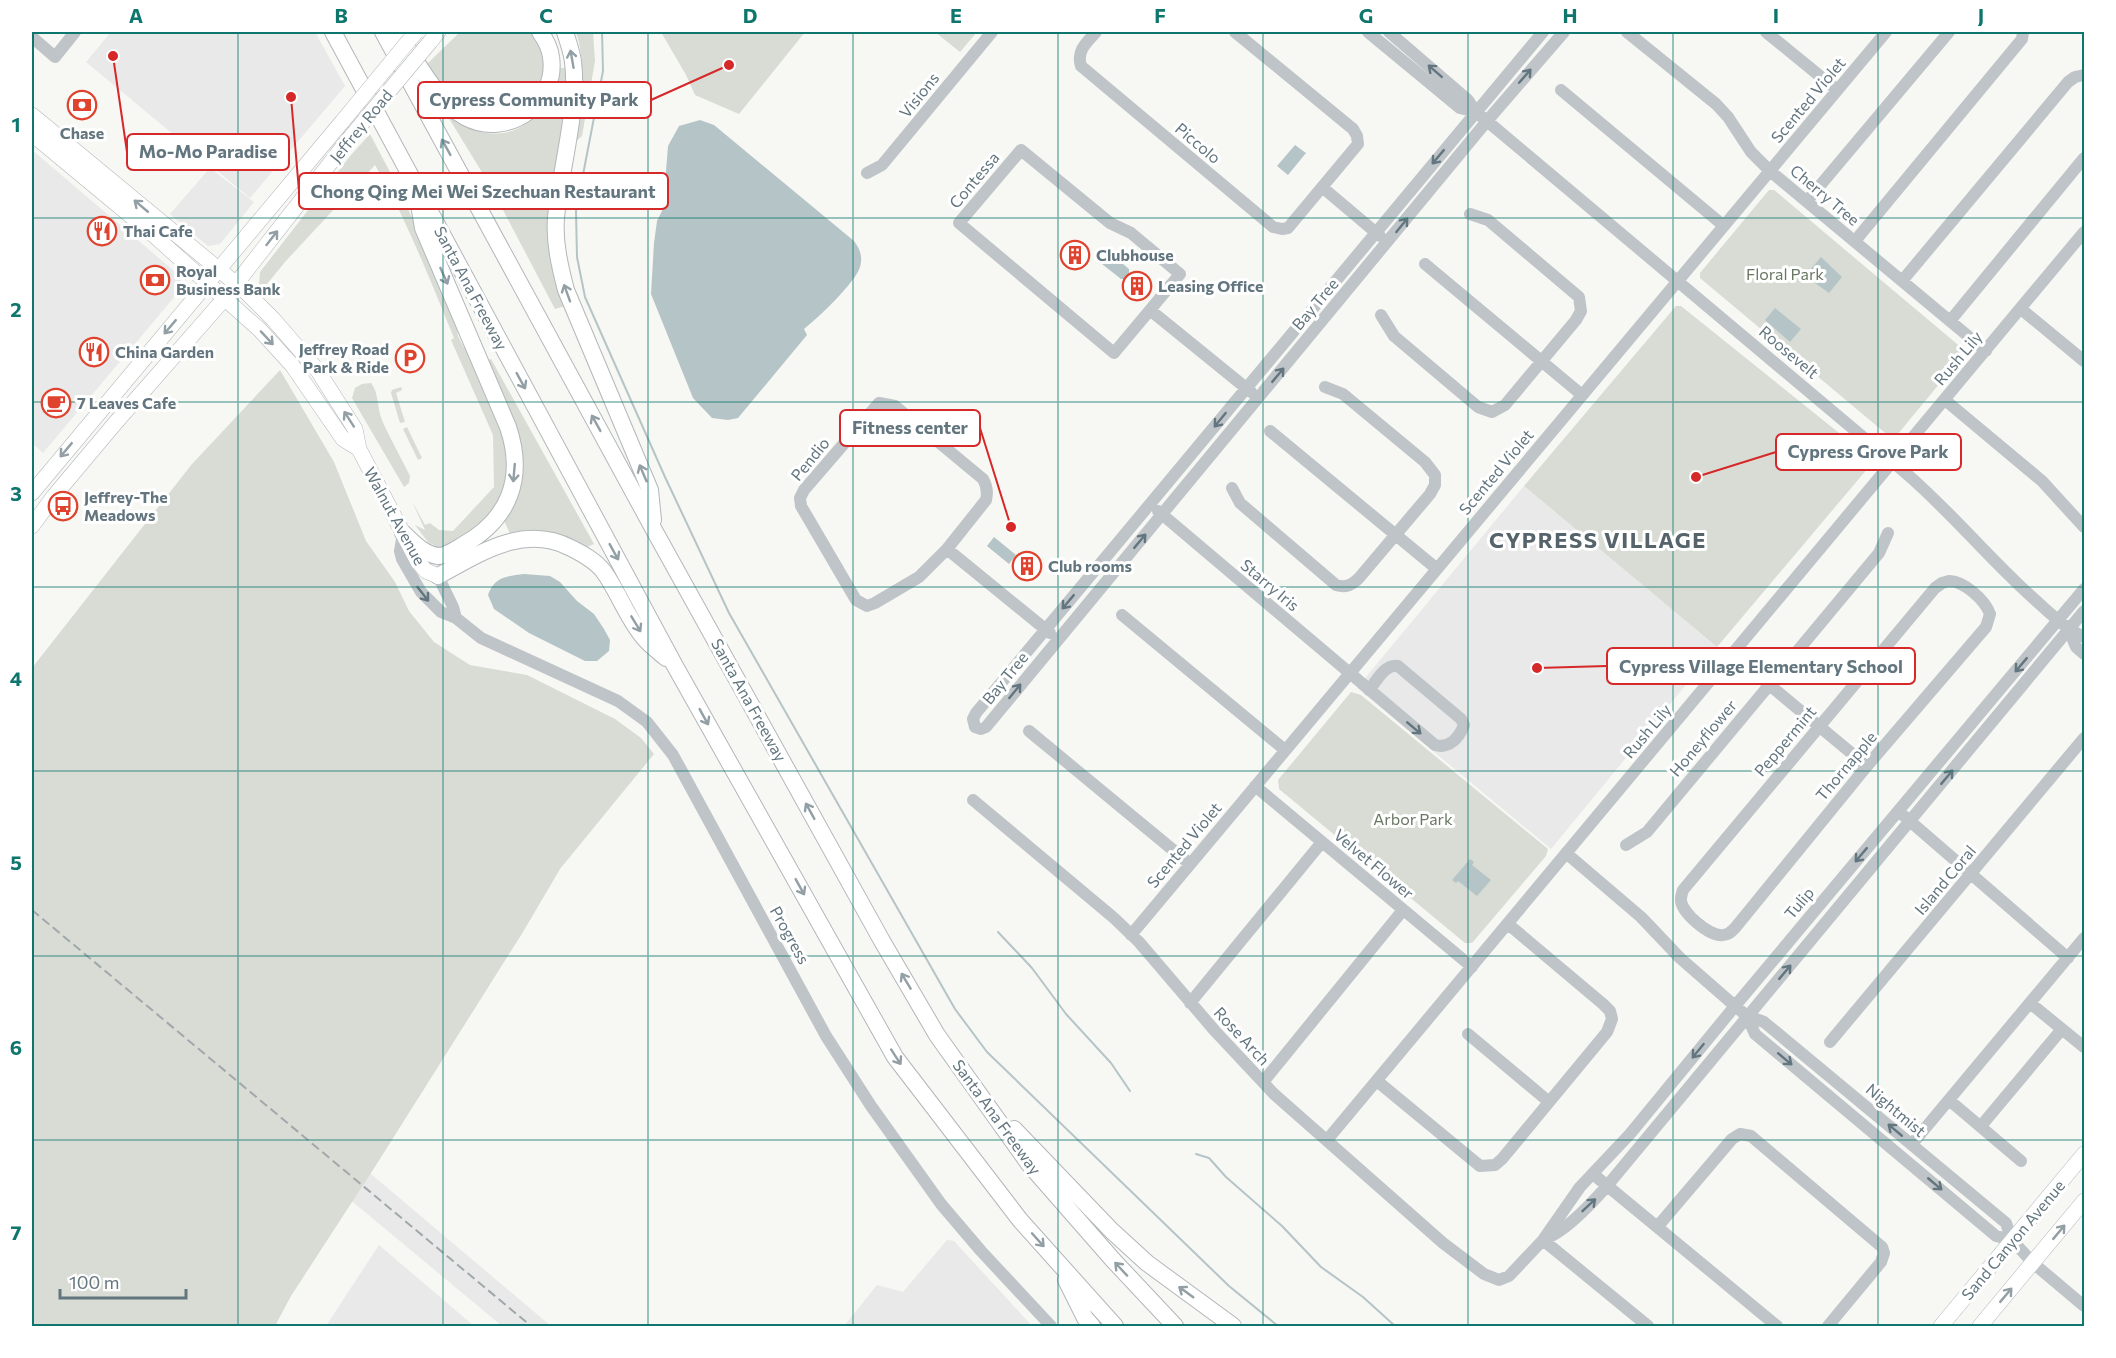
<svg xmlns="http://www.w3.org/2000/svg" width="2116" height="1358" font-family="Commissioner,sans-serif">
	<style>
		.built { fill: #e8e9e8 }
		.green { fill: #d8dcd4 }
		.water { fill: #b5c4c6 }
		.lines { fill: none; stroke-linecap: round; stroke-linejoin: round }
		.stream { stroke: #b5c4c6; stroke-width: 2 }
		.major-casing { stroke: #b2b8bb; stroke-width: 16 }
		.highway-casing { stroke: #b2b7ba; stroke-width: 18 }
		.minor { stroke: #bec4c7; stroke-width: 12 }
		.major { stroke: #fff; stroke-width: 15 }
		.highway { stroke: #fff; stroke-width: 16 }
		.rail { stroke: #a0a8ac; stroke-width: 2; stroke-dasharray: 9 4.5; stroke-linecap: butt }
		.major-bridge-casing { stroke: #b2b8bb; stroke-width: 16; stroke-linecap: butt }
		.major-bridge { stroke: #fff; stroke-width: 15 }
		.oneway { stroke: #929fa5 }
		.oneway2 { stroke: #63767f }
		.grid { fill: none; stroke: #0f766e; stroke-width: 1.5; stroke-opacity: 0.55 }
		.labels { text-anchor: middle; stroke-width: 6; stroke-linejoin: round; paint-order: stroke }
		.street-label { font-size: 16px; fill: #63767f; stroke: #fff }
		.poi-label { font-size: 16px; font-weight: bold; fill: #63767f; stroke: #fff; text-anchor: start }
		.park-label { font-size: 16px; fill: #687762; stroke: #fff }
		.district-label { font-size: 22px; font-weight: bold; letter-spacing: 1.5px; fill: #55636a; stroke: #fff }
		.leader { fill: none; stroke: #d62828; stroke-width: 2 }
		.callout-dot { fill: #d62828; stroke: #fff; stroke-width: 2 }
		.callout { fill: #fff; stroke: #d62828; stroke-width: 2 }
		.callout-label { font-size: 18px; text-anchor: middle; font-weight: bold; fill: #63767f }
		.neatline { fill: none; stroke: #0f766e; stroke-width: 2 }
		.grid-label { font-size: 20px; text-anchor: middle; font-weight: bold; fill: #0f766e }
	</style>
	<rect width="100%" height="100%" fill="#f7f7f4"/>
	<path class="built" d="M111 32H315L345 86 250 198 86 62Z
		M32 150 180 276 181 289 43 453 32 443Z
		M210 168 254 202 220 244 208 246 170 214Z
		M1524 486 1717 647 1551 849 1357 688Z
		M32 888 551 1326H502L32 935Z
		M947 1240 954 1241 1032 1326H844L877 1285 903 1292Z
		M379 1245 474 1326H326Z"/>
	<path class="green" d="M460 32H530C535 37 540 44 542 51 553 86 519 122 484 115 459 111 439 85 427 64Z
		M576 32H593L595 61 582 136 575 142C579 106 588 67 576 32Z
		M661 32H805L739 114 695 95 686 75Z
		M935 32H977L960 52Z
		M560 68H568V93L552 205 565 306 555 309 491 187 447 115 449 114C459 121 470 129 482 132 524 142 553 104 560 68Z
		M370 134 401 193 455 315 458 336 463 346 474 358 503 431 510 465 498 504 481 526 449 546 440 548 428 542 415 525 425 530 412 501 425 525 430 523 439 530 453 531 494 487 493 435 451 340 454 338C430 280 407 220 375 165L285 262 262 290 259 285 260 272 351 155Z
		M1769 190H1774L1963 349 1964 354 1897 435 1890 437 1700 278V273Z
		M1676 306H1681L1869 457 1868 468 1717 647 1524 486Z
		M491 359 594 544 585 548 510 534 504 520 518 491 486 361Z
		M280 370 334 462 366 541 395 582 409 611 434 642 470 665 527 675 615 719 641 738 654 754 560 869 523 932 378 1162 291 1296 275 1326H32V668L192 464Z
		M371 383C379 393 377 408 382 420 390 439 401 457 410 476L409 483 404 487 352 398 355 388 362 384Z
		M401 387 402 390 396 393 405 422 400 423 391 393 392 390Z
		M407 427 422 458 418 460 403 429Z
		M1351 692 1361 695 1548 849 1546 856 1472 943H1465L1279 789 1278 780Z"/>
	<path class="water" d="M700 120 714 125 854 241C860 249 863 257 860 267 856 282 817 319 804 329L807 335 738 418 728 420 712 418 693 398 651 294 654 243 657 221 663 209 668 146 679 126Z
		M1295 145 1306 153 1288 175 1277 166Z
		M1107 254H1111L1129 269V273L1124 279H1121L1102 264V261Z
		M1821 257 1842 277 1829 293 1805 276Z
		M1775 308 1801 329 1790 342 1765 320Z
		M994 537 1016 555 1009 564 987 546Z
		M524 574 550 576 560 582 577 601 594 614 604 629 610 640 609 651 597 661H585L529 633 494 609 488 595C494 577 507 576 524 574Z
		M1470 859 1474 862 1472 865 1491 880 1477 896 1458 881 1456 883 1452 880Z"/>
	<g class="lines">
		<path class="stream" d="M602 32 603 71 576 211 577 257 585 297 665 477 729 613 955 1009 987 1052 1229 1286 1278 1326
			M998 932 1032 968 1066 1014 1111 1063 1130 1091
			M1196 1154 1209 1158 1226 1177 1282 1226 1321 1267 1363 1297 1395 1326"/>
		<g class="major-casing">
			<path id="major" d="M430 42 438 32
				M32 115 246 292 273 319 318 371 355 429 359 449 418 562 426 571 438 576
				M32 134 149 231 260 330 292 365 343 439 359 449
				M32 493 341 123
				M32 526 54 496 117 421 225 298 349 139
				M1941 1326 2084 1154
				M1980 1326 2084 1201"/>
		</g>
		<g class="highway-casing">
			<path id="highway" d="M333 32 675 666 895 1057 1020 1220 1115 1326
				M383 32 654 530 882 941 937 1035 1029 1164 1113 1260 1175 1326
				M397 32C415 58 437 102 465 117 507 140 558 103 551 57 550 47 545 39 540 32
				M565 32C568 42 572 52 573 62 579 109 560 170 556 218 554 242 560 267 566 290L650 490 653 520
				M403 533C413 542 423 554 438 556 447 556 456 549 463 545 510 519 525 477 508 427L423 228 418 199
				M438 576C479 554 523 523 571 548 583 554 596 561 604 572 619 593 628 620 645 639 651 646 659 652 666 658
				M1014 1129 1112 1231 1147 1263 1233 1326
				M1066 1280 1085 1318 1092 1326"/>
		</g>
		<path class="minor" d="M1096 32C1087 42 1076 51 1081 66L1273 227 1282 229 1288 228 1358 144 1357 136 1353 129 1235 32
			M1368 32 1460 108 1476 112 1487 121 1901 469C1949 509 1987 557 2033 598 2050 613 2064 628 2084 637
			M1389 32 1468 100 1476 112
			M1543 32 976 713 973 719 975 727 981 729 986 727 1487 121 1564 32
			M1627 32 1716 104 1728 117 1751 152 1770 171 1986 351
			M1766 32 1837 90
			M32 37 55 57 75 32
			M1561 90 1724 226
			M867 173 882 165 992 32
			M1322 187 1380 236
			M1807 201 1949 32
			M1855 241 2022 39 2023 32
			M1425 264 1582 395
			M1902 281 2068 82 2075 77 2084 75
			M2021 309 2084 361
			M1150 310 1180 274 1131 233 1110 223 1021 150 959 223 1114 353 1150 310 1251 392
			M1381 315 1394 336 1478 407 1492 412 1505 405 1576 320 1581 311 1579 297 1488 220 1470 214
			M1950 321 2084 158
			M1945 400 2042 481 2084 527
			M879 403 895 406 983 479C987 486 988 492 986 500L947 549 919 577 875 603 867 606 856 600 801 506 800 498 804 490Z
			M1270 431 1437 569
			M1232 488 1240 503 1336 585C1346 588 1352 585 1359 578L1430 494 1435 485V475L1425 462 1343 394 1325 387
			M1158 511 1435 745C1449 749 1459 738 1464 725L1461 719 1398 666C1384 664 1377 681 1369 690
			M403 533 400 551 402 559 421 592 441 612 456 618 481 638 618 701 647 722 673 755 826 1036 871 1106 941 1204 981 1251 1051 1326
			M947 549 1050 633
			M438 576 453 607 456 618
			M1949 581C1964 581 1985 600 1990 614L1986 627 1867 766 1735 928C1731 932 1728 935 1723 935 1710 937 1680 912 1681 899 1681 896 1682 893 1683 890L1935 588 1942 583Z
			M1122 615 1285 750
			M2069 630 2076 647 2084 654
			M1732 654 1867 766
			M1029 731 1190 864
			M1255 786 1472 967
			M973 800 1114 918 1139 942 1215 1031 1274 1094 1443 1243 1484 1274 1499 1280 1509 1276 1543 1240 1580 1187 1630 1134 1735 1006 2084 589
			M1904 816 2068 958
			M1626 845 1647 832 1879 553 1888 533
			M1566 853 1641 917 1680 958 1735 1006 1747 1016 1764 1022 2006 1223 2012 1240 2033 1263 2084 1306
			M1131 935 1886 32
			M1190 1003 1322 842
			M2030 1003 2084 1047
			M1747 1016 1755 1034 1996 1236 2012 1240
			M1468 1034 1548 1101
			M1830 1042 2084 738
			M1377 1081 1480 1166 1495 1165 1502 1159 1607 1032 1612 1019 1610 1011 1603 1004 1508 924
			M1263 1082 1403 910
			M1949 1100 2021 1161
			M1981 1126 2062 1029
			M1327 1140 2084 232
			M1912 1144 2084 938
			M1593 1174 1777 1326
			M1658 1226 1732 1139 1740 1134 1751 1136 1882 1247 1884 1253 1881 1262 1828 1326
			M1547 1238C1567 1230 1592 1203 1607 1186L2084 611
			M1543 1240 1648 1326"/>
		<use href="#major" class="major"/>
		<use href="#highway" class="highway"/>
		<path class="rail" d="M32 910 531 1326"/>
		<g class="major-bridge-casing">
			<path id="major-bridge" d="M341 123 416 32
				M349 139 430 42"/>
		</g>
		<use href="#major-bridge" class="major-bridge"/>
	</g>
	<defs><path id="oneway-shaft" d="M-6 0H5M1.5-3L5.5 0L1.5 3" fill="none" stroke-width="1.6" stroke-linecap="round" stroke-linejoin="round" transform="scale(1.5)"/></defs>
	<g class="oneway">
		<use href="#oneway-shaft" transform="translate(572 59) rotate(-100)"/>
		<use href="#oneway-shaft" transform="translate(446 147) rotate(-119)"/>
		<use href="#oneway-shaft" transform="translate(141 206) rotate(-140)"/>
		<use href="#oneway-shaft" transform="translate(272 238) rotate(-52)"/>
		<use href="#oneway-shaft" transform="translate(444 276) rotate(66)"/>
		<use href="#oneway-shaft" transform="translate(567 293) rotate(-110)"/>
		<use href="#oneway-shaft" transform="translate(170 327) rotate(130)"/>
		<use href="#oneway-shaft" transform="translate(267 338) rotate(47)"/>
		<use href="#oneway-shaft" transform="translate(521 381) rotate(61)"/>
		<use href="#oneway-shaft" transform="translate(349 419) rotate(-123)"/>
		<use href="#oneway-shaft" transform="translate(596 423) rotate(-119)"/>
		<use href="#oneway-shaft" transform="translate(66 450) rotate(130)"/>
		<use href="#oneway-shaft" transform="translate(514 473) rotate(95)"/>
		<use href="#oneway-shaft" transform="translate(643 473) rotate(-113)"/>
		<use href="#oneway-shaft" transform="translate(614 552) rotate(61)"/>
		<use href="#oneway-shaft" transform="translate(636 624) rotate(59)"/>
		<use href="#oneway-shaft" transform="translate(704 717) rotate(61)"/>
		<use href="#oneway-shaft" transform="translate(810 811) rotate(-119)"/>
		<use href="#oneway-shaft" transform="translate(800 887) rotate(61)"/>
		<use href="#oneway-shaft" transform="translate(906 981) rotate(-121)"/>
		<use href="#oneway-shaft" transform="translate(896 1057) rotate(57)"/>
		<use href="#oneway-shaft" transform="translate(2059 1232) rotate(-50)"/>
		<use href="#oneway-shaft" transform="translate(1038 1240) rotate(48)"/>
		<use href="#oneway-shaft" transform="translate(1121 1269) rotate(-133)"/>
		<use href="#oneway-shaft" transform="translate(1186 1292) rotate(-144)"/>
		<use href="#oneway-shaft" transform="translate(2006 1295) rotate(-50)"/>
	</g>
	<g class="oneway2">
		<use href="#oneway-shaft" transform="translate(1435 71) rotate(-139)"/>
		<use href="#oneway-shaft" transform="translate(1525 76) rotate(-49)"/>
		<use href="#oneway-shaft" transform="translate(1438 157) rotate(130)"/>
		<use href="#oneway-shaft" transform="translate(1402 225) rotate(-51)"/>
		<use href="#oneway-shaft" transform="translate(1278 375) rotate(-50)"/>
		<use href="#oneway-shaft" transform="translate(1220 420) rotate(129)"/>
		<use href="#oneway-shaft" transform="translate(1140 541) rotate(-50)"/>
		<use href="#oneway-shaft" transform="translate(423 594) rotate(52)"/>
		<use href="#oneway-shaft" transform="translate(1068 602) rotate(130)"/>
		<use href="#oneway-shaft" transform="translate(2021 665) rotate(130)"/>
		<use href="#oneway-shaft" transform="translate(1015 691) rotate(-51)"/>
		<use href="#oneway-shaft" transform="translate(1414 728) rotate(40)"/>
		<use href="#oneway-shaft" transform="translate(1947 777) rotate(-50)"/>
		<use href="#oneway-shaft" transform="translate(1861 855) rotate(130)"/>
		<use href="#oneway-shaft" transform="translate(1785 972) rotate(-50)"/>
		<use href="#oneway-shaft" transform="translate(1698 1051) rotate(129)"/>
		<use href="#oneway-shaft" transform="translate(1785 1059) rotate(40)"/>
		<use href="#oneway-shaft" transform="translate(1895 1130) rotate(-140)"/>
		<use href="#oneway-shaft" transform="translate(1935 1184) rotate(40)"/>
		<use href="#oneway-shaft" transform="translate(1589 1205) rotate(-43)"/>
	</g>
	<path class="grid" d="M238 32V1326M443 32V1326M648 32V1326M853 32V1326M1058 32V1326M1263 32V1326M1468 32V1326M1673 32V1326M1878 32V1326M32 218H2084M32 402H2084M32 587H2084M32 771H2084M32 956H2084M32 1140H2084"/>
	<defs>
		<g id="bank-ring" transform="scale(1.5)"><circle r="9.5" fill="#fff" stroke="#df422d" stroke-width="1.5"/><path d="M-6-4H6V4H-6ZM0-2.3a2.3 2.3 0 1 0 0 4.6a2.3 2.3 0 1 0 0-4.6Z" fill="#df422d"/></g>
		<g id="restaurant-ring" transform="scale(1.5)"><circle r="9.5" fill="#fff" stroke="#df422d" stroke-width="1.5"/><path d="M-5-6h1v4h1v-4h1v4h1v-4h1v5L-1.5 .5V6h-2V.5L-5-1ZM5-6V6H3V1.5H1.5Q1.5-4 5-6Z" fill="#df422d"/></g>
		<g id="building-ring" transform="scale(1.5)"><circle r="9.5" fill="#fff" stroke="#df422d" stroke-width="1.5"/><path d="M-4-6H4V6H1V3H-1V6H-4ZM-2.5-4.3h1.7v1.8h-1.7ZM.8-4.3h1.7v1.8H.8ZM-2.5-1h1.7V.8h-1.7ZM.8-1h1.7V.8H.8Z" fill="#df422d"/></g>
		<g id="parking-ring" transform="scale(1.5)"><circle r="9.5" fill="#fff" stroke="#df422d" stroke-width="1.5"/><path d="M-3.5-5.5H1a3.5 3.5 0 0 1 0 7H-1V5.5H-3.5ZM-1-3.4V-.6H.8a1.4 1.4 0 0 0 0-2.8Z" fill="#df422d"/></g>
		<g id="cafe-ring" transform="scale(1.5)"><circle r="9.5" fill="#fff" stroke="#df422d" stroke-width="1.5"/><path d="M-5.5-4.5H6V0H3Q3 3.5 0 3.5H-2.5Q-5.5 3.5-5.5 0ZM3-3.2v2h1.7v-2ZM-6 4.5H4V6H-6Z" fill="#df422d"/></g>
		<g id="bus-ring" transform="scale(1.5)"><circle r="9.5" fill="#fff" stroke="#df422d" stroke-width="1.5"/><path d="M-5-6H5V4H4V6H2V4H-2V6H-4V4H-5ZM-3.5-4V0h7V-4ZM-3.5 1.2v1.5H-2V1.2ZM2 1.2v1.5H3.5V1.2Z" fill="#df422d"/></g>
	</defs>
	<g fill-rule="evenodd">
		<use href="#bank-ring" x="82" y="105"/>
		<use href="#restaurant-ring" x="102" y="231"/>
		<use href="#building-ring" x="1075" y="255"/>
		<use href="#bank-ring" x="155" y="280"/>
		<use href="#building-ring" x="1137" y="286"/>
		<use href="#restaurant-ring" x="94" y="352"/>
		<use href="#parking-ring" x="410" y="358"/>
		<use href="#cafe-ring" x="56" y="403"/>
		<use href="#bus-ring" x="63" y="506"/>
		<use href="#building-ring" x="1027" y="566"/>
	</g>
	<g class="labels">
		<g class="street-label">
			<text transform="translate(919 95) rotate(-51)" y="6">Visions</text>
			<text transform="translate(1808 100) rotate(-50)" y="6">Scented Violet</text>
			<text transform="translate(361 126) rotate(-51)" y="6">Jeffrey Road</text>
			<text transform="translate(1198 143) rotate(40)" y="6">Piccolo</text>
			<text transform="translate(974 180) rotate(-50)" y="6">Contessa</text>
			<text transform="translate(1825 195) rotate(40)" y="6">Cherry Tree</text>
			<text transform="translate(471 288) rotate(62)" y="6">Santa Ana Freeway</text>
			<text transform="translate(1315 304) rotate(-50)" y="6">Bay Tree</text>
			<text transform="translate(1789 352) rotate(40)" y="6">Roosevelt</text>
			<text transform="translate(1958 358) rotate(-50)" y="6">Rush Lily</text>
			<text transform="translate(810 459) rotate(-51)" y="6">Pendio</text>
			<text transform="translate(1496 472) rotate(-50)" y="6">Scented Violet</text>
			<text transform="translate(395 516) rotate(61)" y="6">Walnut Avenue</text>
			<text transform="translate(1270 585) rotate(40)" y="6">Starry Iris</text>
			<text transform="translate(1005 678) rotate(-51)" y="6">Bay Tree</text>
			<text transform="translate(749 700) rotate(61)" y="6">Santa Ana Freeway</text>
			<text transform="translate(1647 731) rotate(-50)" y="6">Rush Lily</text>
			<text transform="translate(1703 738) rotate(-50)" y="6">Honeyflower</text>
			<text transform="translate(1785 741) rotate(-50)" y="6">Peppermint</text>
			<text transform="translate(1846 766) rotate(-50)" y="6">Thornapple</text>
			<text transform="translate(1184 845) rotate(-50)" y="6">Scented Violet</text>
			<text transform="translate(1374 864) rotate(40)" y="6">Velvet Flower</text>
			<text transform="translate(1945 880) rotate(-50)" y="6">Island Coral</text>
			<text transform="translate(1799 903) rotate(-50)" y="6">Tulip</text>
			<text transform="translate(790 935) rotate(61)" y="6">Progress</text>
			<text transform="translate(1242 1036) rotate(47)" y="6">Rose Arch</text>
			<text transform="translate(1896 1110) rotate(40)" y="6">Nightmist</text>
			<text transform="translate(997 1117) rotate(54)" y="6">Santa Ana Freeway</text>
			<text transform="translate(2013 1240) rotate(-50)" y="6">Sand Canyon Avenue</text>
		</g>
		<g class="poi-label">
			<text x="82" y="139" text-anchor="middle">Chase</text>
			<text x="123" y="237">Thai Cafe</text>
			<text x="1096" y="261">Clubhouse</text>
			<text x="176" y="277">Royal<tspan x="176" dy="18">Business Bank</tspan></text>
			<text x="1158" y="292">Leasing Office</text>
			<text x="389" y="355" text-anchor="end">Jeffrey Road<tspan x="389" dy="18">Park &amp; Ride</tspan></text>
			<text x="115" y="358">China Garden</text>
			<text x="77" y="409">7 Leaves Cafe</text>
			<text x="84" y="503">Jeffrey-The<tspan x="84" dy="18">Meadows</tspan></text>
			<text x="1048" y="572">Club rooms</text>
		</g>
		<g class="park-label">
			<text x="1785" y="280">Floral Park</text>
			<text x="1413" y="825">Arbor Park</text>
		</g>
		<g class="district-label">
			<text x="1598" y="548">CYPRESS VILLAGE</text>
		</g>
	</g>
	<path class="leader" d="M729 65L651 100M113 56L127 152M291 97L299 191M1011 527L980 428M1696 477L1776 452M1537 668L1607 666"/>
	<g class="callout-dot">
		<circle cx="729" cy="65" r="6"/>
		<circle cx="113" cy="56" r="6"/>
		<circle cx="291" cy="97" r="6"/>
		<circle cx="1011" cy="527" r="6"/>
		<circle cx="1696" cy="477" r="6"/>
		<circle cx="1537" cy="668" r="6"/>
	</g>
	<g class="callout">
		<rect x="418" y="82" width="233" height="36" rx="6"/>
		<rect x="127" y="134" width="162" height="36" rx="6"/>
		<rect x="299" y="173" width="369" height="36" rx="6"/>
		<rect x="840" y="410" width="140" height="36" rx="6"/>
		<rect x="1776" y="434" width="185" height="36" rx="6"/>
		<rect x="1607" y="648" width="308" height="36" rx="6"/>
	</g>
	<g class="callout-label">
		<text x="534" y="106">Cypress Community Park</text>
		<text x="208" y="158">Mo-Mo Paradise</text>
		<text x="483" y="198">Chong Qing Mei Wei Szechuan Restaurant</text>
		<text x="910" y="434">Fitness center</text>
		<text x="1868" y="458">Cypress Grove Park</text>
		<text x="1761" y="673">Cypress Village Elementary School</text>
	</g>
	<rect width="2116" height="1358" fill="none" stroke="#ffffff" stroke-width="66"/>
	<path d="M60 1289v9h126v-9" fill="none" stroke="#63767f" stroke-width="3"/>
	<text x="69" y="1289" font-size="18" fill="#63767f" stroke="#ffffff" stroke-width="4.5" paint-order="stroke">100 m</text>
	<rect x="33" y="33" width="2050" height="1292" class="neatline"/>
	<g class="grid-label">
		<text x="136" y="23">A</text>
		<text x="341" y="23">B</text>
		<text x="546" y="23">C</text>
		<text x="750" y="23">D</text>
		<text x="956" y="23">E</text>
		<text x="1160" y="23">F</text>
		<text x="1366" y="23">G</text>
		<text x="1570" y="23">H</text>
		<text x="1776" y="23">I</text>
		<text x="1981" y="23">J</text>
		<text x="16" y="132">1</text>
		<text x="16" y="317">2</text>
		<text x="16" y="501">3</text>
		<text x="16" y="686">4</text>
		<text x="16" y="870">5</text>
		<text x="16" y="1055">6</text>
		<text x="16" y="1240">7</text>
	</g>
</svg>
